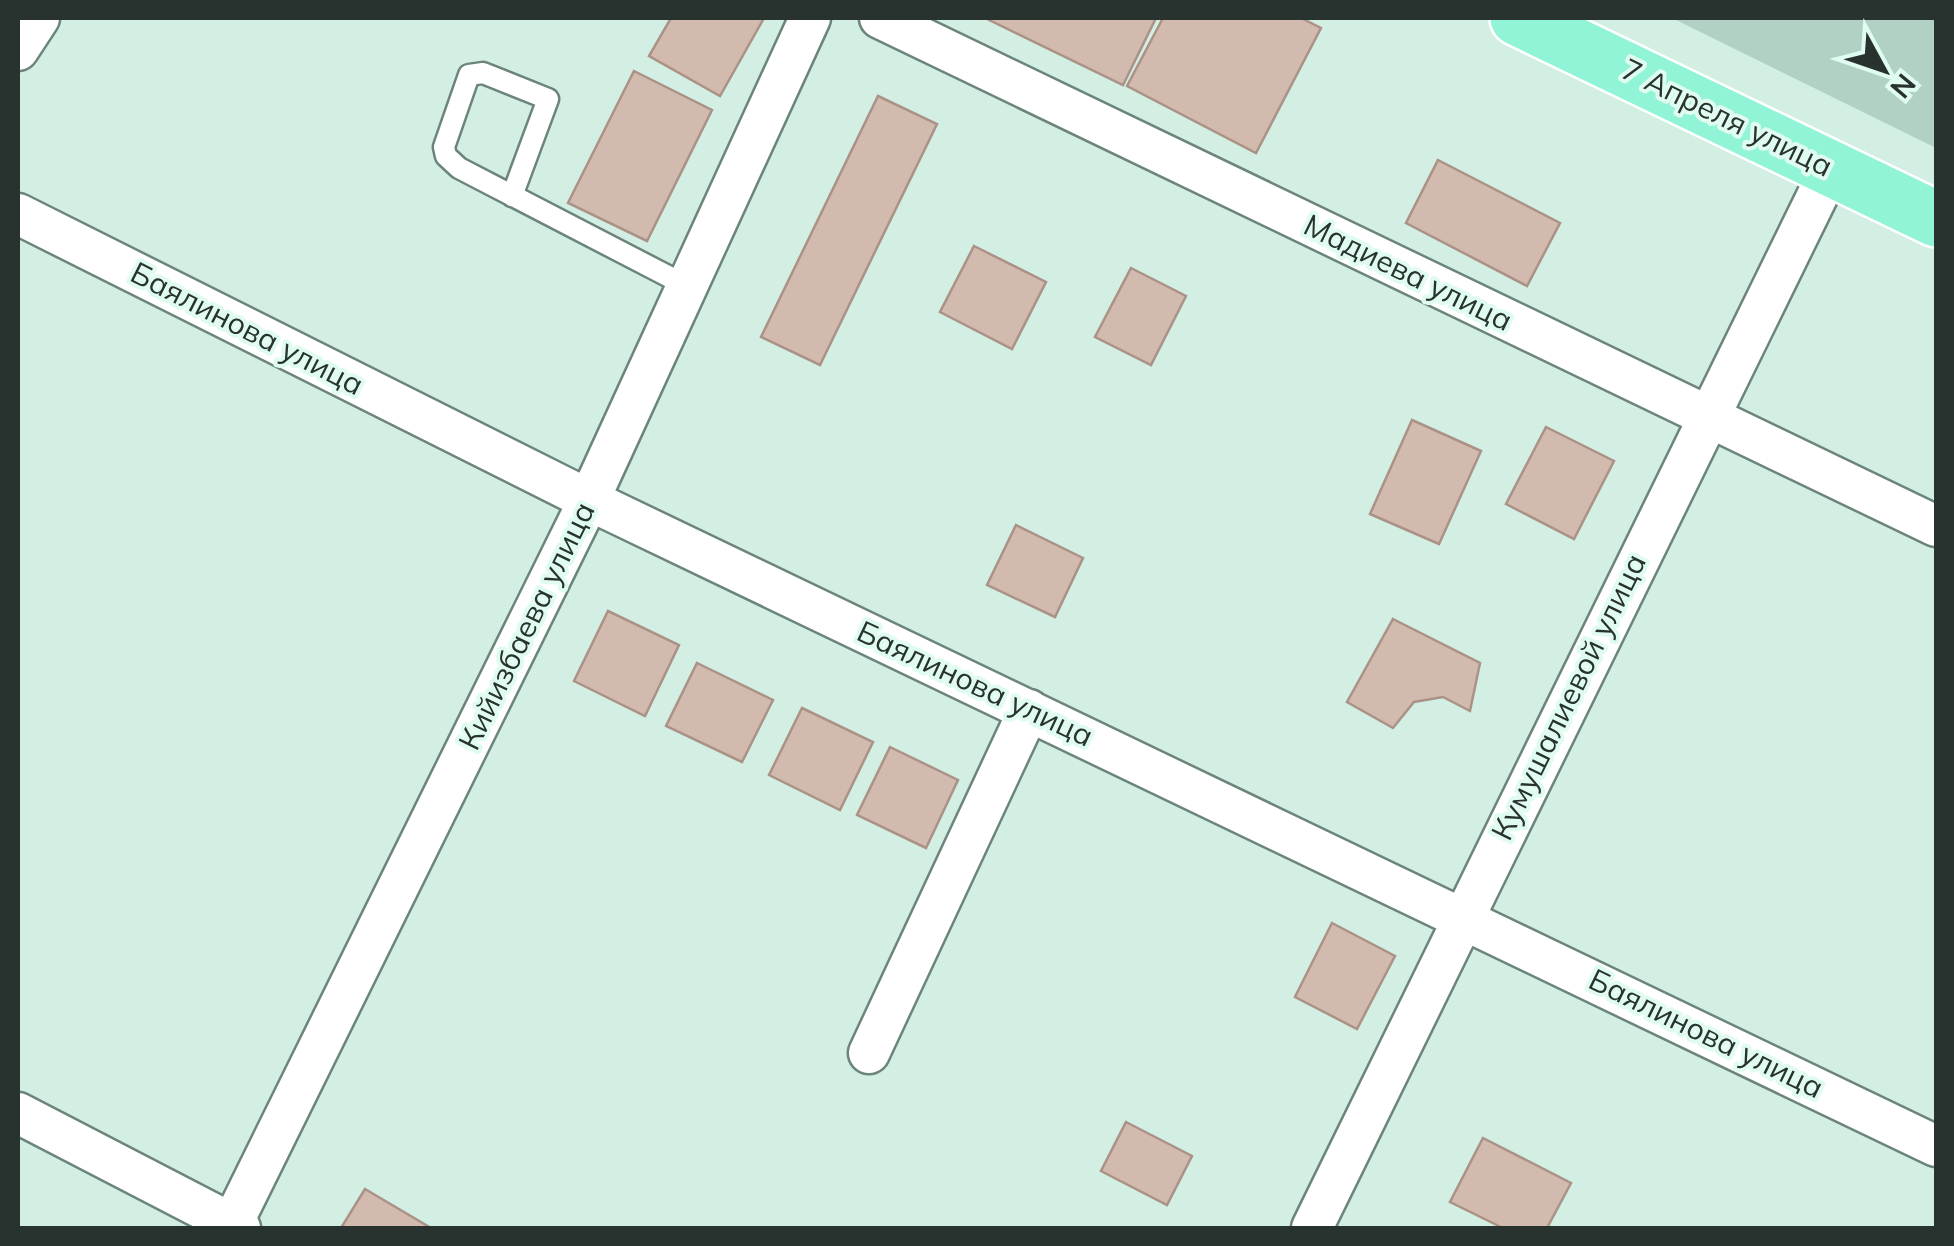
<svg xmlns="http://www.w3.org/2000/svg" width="1954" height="1246" font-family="Mulish,sans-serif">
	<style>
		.green { fill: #b1d1c4 }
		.building { fill: #d2baae; stroke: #aa9287; stroke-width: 2.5 }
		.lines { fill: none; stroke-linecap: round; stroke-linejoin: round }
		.service-casing { stroke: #6c857b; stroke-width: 25 }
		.minor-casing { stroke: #6c857b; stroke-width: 45 }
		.primary-casing { stroke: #fff; stroke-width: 60 }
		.service { stroke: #fff; stroke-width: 20 }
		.minor { stroke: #fff; stroke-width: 40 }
		.primary { stroke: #91f4d6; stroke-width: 55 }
		.labels { text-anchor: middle; stroke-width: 8; stroke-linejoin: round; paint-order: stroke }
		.street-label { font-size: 30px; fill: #28322e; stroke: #e0fcf0 }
	</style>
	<rect width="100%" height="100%" fill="#d3efe3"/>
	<path class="green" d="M1672 18H1936V148Z"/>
	<path class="building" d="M671 18H764L720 96 649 56Z
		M985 18H1156L1123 85Z
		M1163 18H1301L1321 28 1256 153 1127 86Z
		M634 71 712 110 647 241 568 203Z
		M878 96 937 124 820 365 761 337Z
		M1438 160 1560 223 1527 286 1406 223Z
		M974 246 1046 282 1012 349 940 312Z
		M1131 268 1186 296 1151 365 1095 337Z
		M1412 420 1481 451 1439 544 1370 514Z
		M1546 427 1614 461 1574 539 1506 504Z
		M1016 525 1083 558 1055 617 987 585Z
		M608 611 679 645 645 716 574 681Z
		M1393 619 1480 663 1470 711 1443 697 1414 702 1393 728 1347 702Z
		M697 663 773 700 742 762 666 726Z
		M802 708 873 742 840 810 769 775Z
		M890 747 958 780 926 848 857 815Z
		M1332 923 1395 956 1357 1029 1295 997Z
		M1126 1122 1192 1156 1167 1205 1101 1171Z
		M1483 1138 1571 1183 1547 1228H1503L1450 1202Z
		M365 1189 431 1228H341Z"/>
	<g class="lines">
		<g class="service-casing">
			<path id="service" d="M512 196 548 99 483 73 469 75 444 147 446 156 459 168 687 286"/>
		</g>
		<g class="minor-casing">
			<path id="minor" d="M880 18 1936 526
				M18 50 39 18
				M18 214 589 500 1936 1146
				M869 1053 1029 710
				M18 1113 240 1228
				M230 1228 589 500 810 18
				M1312 1228 1831 168"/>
		</g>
		<g class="primary-casing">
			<path id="primary" d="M1518 18 1936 219"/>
		</g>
		<use href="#service" class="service"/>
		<use href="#minor" class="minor"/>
		<use href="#primary" class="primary"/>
	</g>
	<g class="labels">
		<g class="street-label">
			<text transform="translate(1727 118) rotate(26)" y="10">7 Апреля улица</text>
			<text transform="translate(1408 273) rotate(26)" y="10">Мадиева улица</text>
			<text transform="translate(247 329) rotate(27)" y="10">Баялинова улица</text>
			<text transform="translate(527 626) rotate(-64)" y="10">Кийизбаева улица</text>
			<text transform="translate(975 684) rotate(25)" y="10">Баялинова улица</text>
			<text transform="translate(1569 697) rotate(-64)" y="10">Кумушалиевой улица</text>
			<text transform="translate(1706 1034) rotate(26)" y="10">Баялинова улица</text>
		</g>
	</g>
	<rect width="1954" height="1246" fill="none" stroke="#28322e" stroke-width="40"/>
	<g transform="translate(1884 70) rotate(130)" stroke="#e0fcf0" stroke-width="8" paint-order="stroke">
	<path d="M0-8L18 38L0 25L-18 38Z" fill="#28322e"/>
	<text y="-15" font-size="28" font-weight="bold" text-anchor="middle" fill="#28322e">N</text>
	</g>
</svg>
